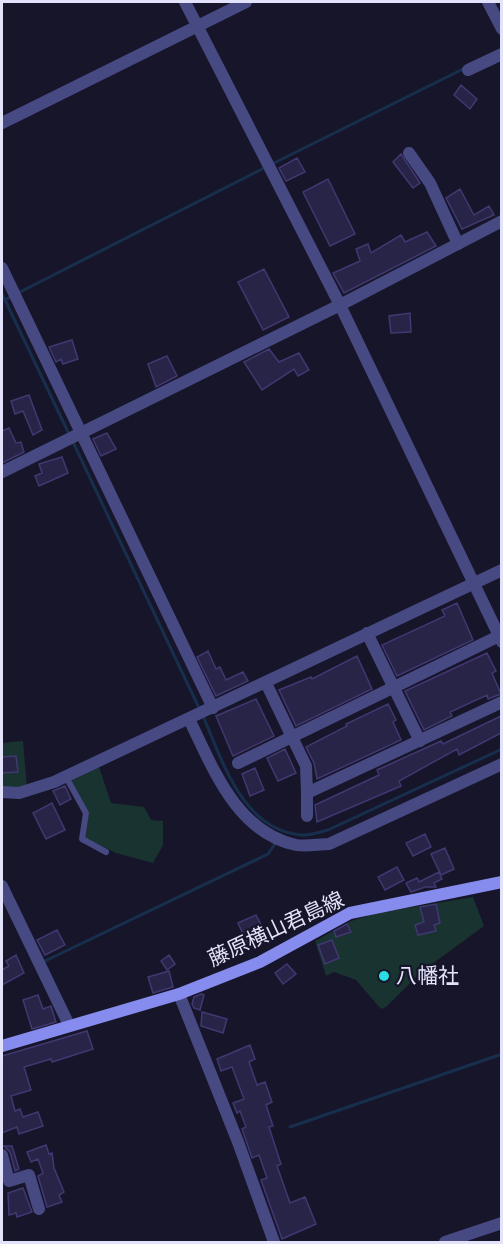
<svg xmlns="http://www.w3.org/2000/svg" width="503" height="1244" font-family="'Noto Sans','Noto Sans JP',sans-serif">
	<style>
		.green { fill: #193330 }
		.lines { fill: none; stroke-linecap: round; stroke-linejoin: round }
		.stream { stroke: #172f4c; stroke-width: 3 }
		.building { fill: #282448; stroke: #403971; stroke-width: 1.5 }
		.service { stroke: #474982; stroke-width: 6 }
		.minor { stroke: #474982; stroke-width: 12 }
		.tertiary { stroke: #474982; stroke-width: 12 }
		.secondary { stroke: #868bee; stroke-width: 12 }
		.poi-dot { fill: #28dde1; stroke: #17152a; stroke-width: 2 }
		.labels { text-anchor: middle; stroke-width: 4.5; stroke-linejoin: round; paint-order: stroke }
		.street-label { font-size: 21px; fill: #e3e2fb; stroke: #17152a }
		.poi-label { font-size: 21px; fill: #e3e2fb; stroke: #17152a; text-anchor: start }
	</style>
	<rect width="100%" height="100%" fill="#17152a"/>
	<path class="green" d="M23 741 27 788 2 790V743Z
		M99 767 111 803 144 807 151 820 163 821V845L153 863 116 853 85 838 89 812 71 781Z
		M473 897 484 926 421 972 386 1007 381 1009 356 980 334 972 326 976 315 941 351 921 378 913Z"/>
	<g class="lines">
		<path class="stream" d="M272 164 465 68
			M18 293 266 167
			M2 294 5 300 12 296
			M5 300 69 434
			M72 440 200 710
			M203 716C223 762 242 829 301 835 309 836 320 832 328 830L502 749
			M45 961 268 854 277 841
			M290 1127 502 1054"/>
	</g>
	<path class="building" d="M461 85 477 99 470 109 454 95Z
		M401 154 420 183 413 188 393 162Z
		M297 158 305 172 286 181 279 168Z
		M328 179 355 234 330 246 303 192Z
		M460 189 474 215 489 206 494 215 462 229 446 198Z
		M427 232 436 246 344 293 333 273 360 261 356 249 368 244 371 253 401 235 405 242Z
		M264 269 289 317 263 330 238 282Z
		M410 313 411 332 391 333 389 316Z
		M72 340 78 359 63 364 61 359 56 362 49 347Z
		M269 349 279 362 299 353 309 370 298 376 294 369 262 390 244 362Z
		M167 356 177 376 156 387 148 364Z
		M29 395 42 430 33 435 23 411 15 414 11 401Z
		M9 428 16 443 21 442 24 452 2 463V431Z
		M107 433 116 449 101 456 93 439Z
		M62 457 68 473 39 486 35 476 42 473 39 464Z
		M457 603 473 640 397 676 382 645 445 616 442 610Z
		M208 651 216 669 220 667 226 680 243 672 248 681 216 696 197 657Z
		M487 653 496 671 492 673 501 694 488 699 487 695 450 712 452 716 424 730 405 691Z
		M357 656 372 689 296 726 279 690 311 677 312 679Z
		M256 699 274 736 233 756 216 716Z
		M388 704 396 720 393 722 401 740 317 779 314 763 306 747 347 726 346 724Z
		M501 716V733L459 755 457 749 399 781 401 786 317 822 315 805 379 775 377 770 441 741 443 744Z
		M285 749 296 773 278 781 267 758Z
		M16 756 18 772 2 773V757Z
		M255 768 264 790 250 796 242 774Z
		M65 786 71 799 60 805 53 791Z
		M52 803 65 830 46 839 33 813Z
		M425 834 431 847 413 856 406 843Z
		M445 848 454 869 441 875 431 854Z
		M397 867 404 880 385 890 378 877Z
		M439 872 442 879 434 883 436 887H425L411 892 406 883 417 878 419 882Z
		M436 904 440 923 434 925 436 931 418 935 415 925 424 922 420 907Z
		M256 915 267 936 248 945 238 923Z
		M347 924 351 932 336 937 334 931Z
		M57 930 65 945 45 955 37 940Z
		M332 940 339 958 325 964 318 945Z
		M16 955 24 973 2 985V970L9 966 6 961Z
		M169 955 175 964 167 970 161 961Z
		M287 964 296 974 283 984 275 973Z
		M169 971 173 987 153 993 148 977Z
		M201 994 204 995 200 1010 194 1008 192 1004 194 997Z
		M38 995 43 1009 51 1006 56 1022 32 1029 23 1000Z
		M202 1012 227 1019 223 1033 201 1026Z
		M87 1031 93 1049 52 1062 51 1059 24 1067 31 1090 11 1096 15 1111 20 1109 23 1117 38 1112 43 1126 19 1134 17 1127 2 1133V1056Z
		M250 1045 255 1059 249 1062 257 1085 265 1082 272 1102 266 1105 273 1126 269 1127 281 1164 277 1166 290 1203 305 1197 316 1224 282 1239 261 1180 267 1178 259 1155 252 1158 242 1129 246 1127 240 1111 237 1113 233 1103 244 1099 232 1067 221 1071 217 1059Z
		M46 1145 49 1154 52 1153 54 1168 64 1192 59 1195 62 1202 47 1207 38 1176 43 1173 38 1159 31 1162 27 1152Z
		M4 1146H12L19 1169 15 1171 10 1152Z
		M23 1188 32 1212 17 1217 16 1213 9 1215 8 1193Z"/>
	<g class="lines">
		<path class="service" d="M66 777 86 813 82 839 106 852"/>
		<path class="minor" d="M488 2 502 29
			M468 70 502 54
			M2 123 246 2
			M409 153 430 183 458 244
			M2 268 213 708
			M367 633 420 741
			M266 683 306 766 307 793 502 702
			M189 719C213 768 236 832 296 845 306 847 319 844 329 844L502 764
			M238 763 499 636
			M2 792 19 793 54 782 502 570
			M307 816V793
			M2 886 69 1025
			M179 994 238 1142 274 1242
			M2 1155 9 1181 29 1175 39 1209
			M445 1242 502 1223"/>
		<path class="tertiary" d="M185 2 340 305 502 642
			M2 472 340 305 502 221"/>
		<path class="secondary" d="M2 1046 179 994 260 962 350 913 502 882"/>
	</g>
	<circle class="poi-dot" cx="384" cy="976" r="6"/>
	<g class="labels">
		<g class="street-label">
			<text transform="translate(276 929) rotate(-25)" y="7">藤原横山君島線</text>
		</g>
		<g class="poi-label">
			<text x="396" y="983">八幡社</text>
		</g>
	</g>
	<rect width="503" height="1244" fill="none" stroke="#e3e2fb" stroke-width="6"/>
</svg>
